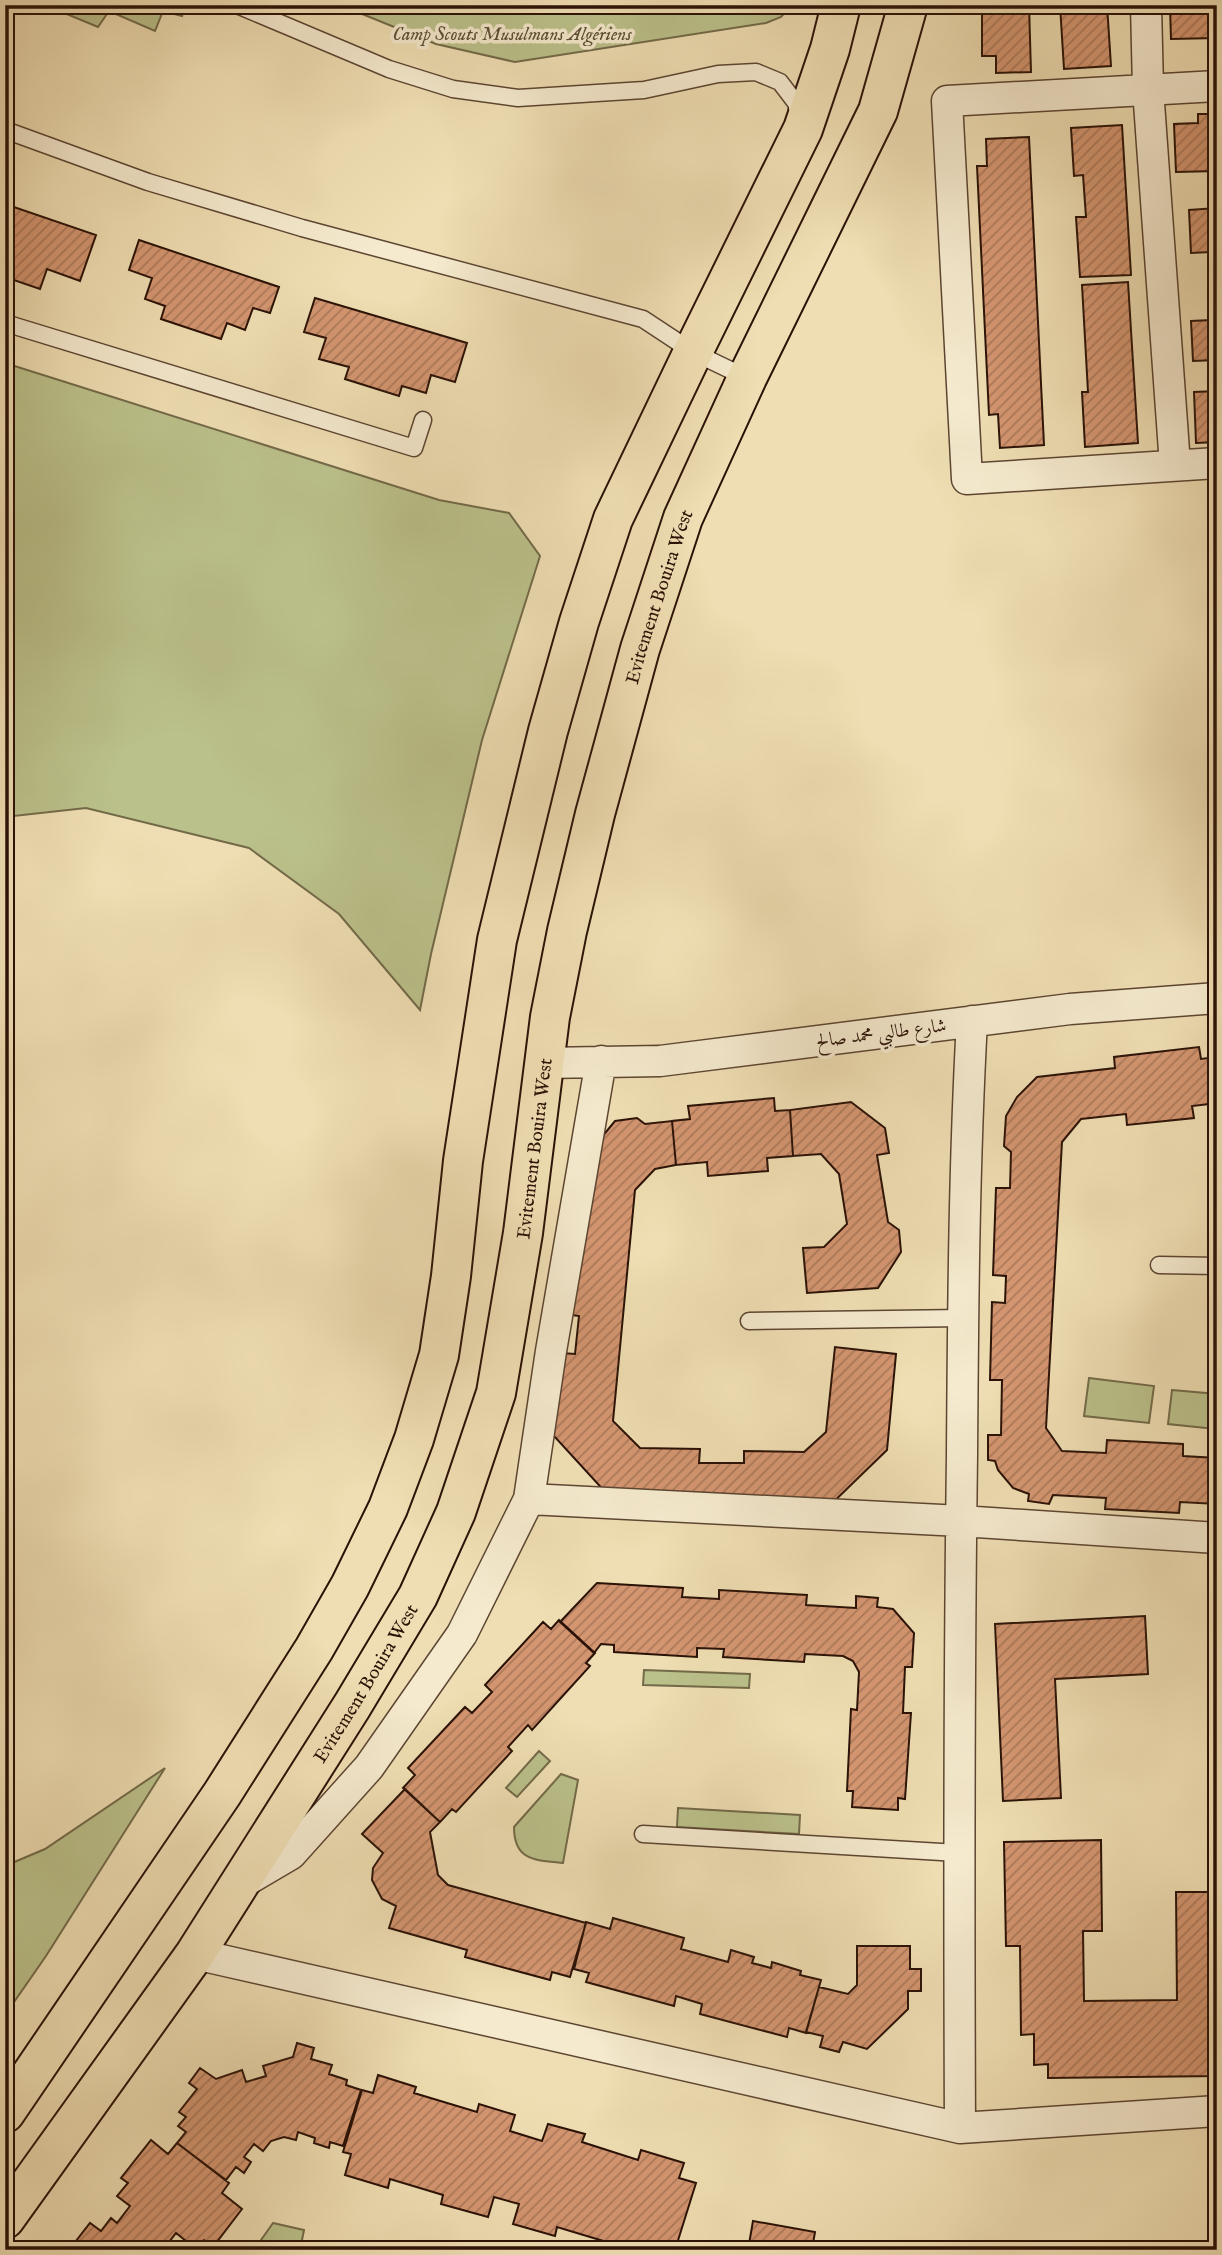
<svg xmlns="http://www.w3.org/2000/svg" width="1222" height="2255" font-family="'IM FELL English',Amiri,serif">
	<style>
		.green { fill: #bbc18b; stroke: #736a49; stroke-width: 2 }
		.building { fill: url(#building-hatch); stroke: #2b1207; stroke-width: 2 }
		.lines { fill: none; stroke-linecap: round; stroke-linejoin: round }
		.service-casing { stroke: #5c4532; stroke-width: 19 }
		.minor-casing { stroke: #5c4532; stroke-width: 33 }
		.trunk-casing { stroke: #2b1207; stroke-width: 42 }
		.service { stroke: #f5eace; stroke-width: 16 }
		.minor { stroke: #f5eace; stroke-width: 30 }
		.trunk { stroke: #efdeb3; stroke-width: 38 }
		.labels { text-anchor: middle; stroke-width: 7; stroke-linejoin: round; paint-order: stroke }
		.park-label { font-size: 19px; font-style: italic; fill: #5d4f35; stroke: #f5eace }
		.street-label { font-size: 19px; fill: #2b1207; stroke: #f5eace }
	</style>
	<defs>
		<pattern id="building-hatch" width="6" height="6" patternUnits="userSpaceOnUse" patternTransform="scale(1.75)"><rect width="6" height="6" fill="#d49671"/><path d="M-1 1l2-2M0 6l6-6M5 7l2-2" fill="none" stroke="#ac795b"/></pattern>
	</defs>
	<rect width="100%" height="100%" fill="#efdeb3"/>
	<filter id="stains"><feTurbulence type="fractalNoise" baseFrequency=".00286" numOctaves="4"/><feColorMatrix values="0 0 0 0 .2 0 0 0 0 .09 0 0 0 0 .02 0 0 0 .5 -.17"/></filter>
	<radialGradient id="worn" r=".72"><stop offset=".6" stop-color="#630" stop-opacity="0"/><stop offset="1" stop-color="#630" stop-opacity=".3"/></radialGradient>
	<path class="green" d="M45 5H186L182 16 163 11 155 31 109 11 98 27Z
		M340 5H792L781 17 766 23 515 62 436 44Z
		M5 363 439 500 509 513 540 556 482 740 431 954 420 1010 339 914 249 848 86 808 5 817Z
		M1089 1378 1154 1386 1149 1423 1084 1416Z
		M1172 1390 1217 1394 1215 1429 1168 1424Z
		M644 1670 750 1674 749 1688 643 1685Z
		M539 1751 550 1761 517 1797 506 1788Z
		M165 1768 46 1956 5 2015V1866L45 1849Z
		M561 1774 578 1780 563 1863C535 1860 514 1861 514 1827Z
		M678 1808 800 1815 799 1834 677 1827Z
		M273 2223 304 2230 300 2250H254Z"/>
	<path class="building" d="M982 5H1029L1031 72 996 73V56H982Z
		M1060 5H1107L1111 66 1064 69Z
		M1217 5V38L1171 39 1170 6Z
		M1198 114H1217V171L1176 172 1174 124 1198 123Z
		M1122 125 1131 275 1080 277 1076 217H1086L1083 175 1074 176 1071 128Z
		M1029 137 1044 445 1000 448 998 414 989 415 977 166H987L986 139Z
		M5 204 96 235 80 281 47 269 40 289 5 277Z
		M1217 208V263H1211V252L1191 253 1189 210Z
		M139 240 279 287 270 313 253 308 245 330 227 323 221 339 161 319 165 306 145 299 152 278 129 270Z
		M1128 282 1138 443 1085 447 1082 392H1088L1082 285Z
		M315 298 467 343 455 382 431 375 426 393 402 386 399 396 345 379 349 367 319 359 326 338 304 332Z
		M1217 303V360L1193 361 1191 321 1212 320 1211 304Z
		M1217 391V442L1196 443 1194 392Z
		M1199 1047 1201 1059 1217 1057V1103L1192 1106 1194 1118 1127 1125 1126 1114 1081 1119 1062 1142 1046 1428 1062 1451 1106 1453 1107 1440 1183 1444V1456L1217 1458V1504L1180 1502 1179 1513 1105 1509 1106 1498 1053 1495 1049 1504 1028 1501 1029 1494 1013 1488 998 1470 995 1461 988 1460V1435H1001L1002 1380H990L992 1302 1005 1303 1006 1276 993 1275 996 1188H1010L1011 1152 1004 1146 1006 1116 1017 1097 1037 1077 1115 1068 1114 1057Z
		M774 1098 775 1111 790 1110 793 1156 767 1158 768 1171 708 1176 707 1162 676 1165 672 1121 690 1119 688 1106Z
		M851 1102 885 1128 889 1153 877 1155 888 1222 899 1230 901 1252 878 1288 807 1293 803 1248 824 1247 847 1224 839 1174 821 1154 793 1156 790 1110Z
		M637 1118 645 1124 672 1121 676 1165 655 1169 635 1190 613 1421 640 1448 700 1449 699 1463H744V1451L804 1452 826 1432 835 1347 896 1354 887 1450 820 1515 619 1507 553 1435 562 1353 575 1354 579 1316 564 1314 582 1161 615 1121Z
		M597 1583 683 1588 682 1597 719 1599V1590L807 1595 806 1605 856 1608V1596L878 1598 877 1607 893 1609 914 1633 912 1667H905L903 1713H911L905 1799 898 1798V1810L852 1807 853 1791H847L851 1709 857 1710 859 1672 853 1661 843 1656 805 1654 804 1662 723 1657 724 1649 697 1648V1657L614 1652V1645L601 1644 594 1653 560 1622Z
		M1145 1616 1148 1674 1055 1679 1061 1798 1003 1801 995 1624Z
		M559 1620 595 1653 586 1663 590 1666 532 1730 528 1725 508 1747 512 1751 456 1812 452 1809 440 1822 403 1788 415 1775 408 1768 465 1707 472 1713 492 1692 485 1685 543 1622 551 1629Z
		M405 1789 440 1822 430 1832 438 1875 448 1885 586 1923 570 1977 552 1972 550 1980 465 1957 467 1950 389 1928 396 1906 382 1899 372 1880 373 1868 383 1853 362 1834Z
		M1101 1840 1102 1931H1083L1084 2001 1177 2000 1176 1892H1217V2076L1048 2078V2064L1034 2065V2034L1021 2035 1020 1946H1006L1004 1842Z
		M613 1918 684 1938 681 1949 728 1962 731 1950 754 1957 752 1963 771 1968 772 1962 801 1971 800 1975 821 1980 806 2033 789 2028 787 2037 700 2014 702 2004 676 1996 674 2006 586 1982 589 1973 574 1969 586 1922 610 1929Z
		M857 1946H910V1969H921V1991H908V2009L867 2049 843 2042 839 2052 820 2047 823 2036 806 2032 819 1987 848 1994 857 1985Z
		M297 2043 314 2048 311 2059 332 2065 329 2074 347 2080 346 2085 361 2090 343 2146 330 2142 329 2148 314 2143 315 2138 298 2132 296 2140 284 2137 271 2141 263 2151 254 2144 244 2157 251 2162 244 2173 236 2167 226 2180 177 2143 186 2132 178 2126 186 2117 179 2112 197 2089 189 2083 200 2068 216 2079 242 2070 246 2082 266 2076 263 2066 293 2057Z
		M378 2075 416 2087 414 2093 477 2112 479 2104 515 2115 510 2131 542 2141 548 2124 585 2134 582 2142 638 2160 641 2150 684 2163 679 2178 696 2183 675 2250 658 2245 657 2250H608L610 2243 557 2227 555 2236 513 2224 519 2204 494 2197 488 2217 441 2204 443 2195 390 2179 388 2188 345 2175 351 2154 343 2152 362 2090 373 2093Z
		M151 2140 168 2154 177 2143 229 2183 222 2193 242 2209 213 2247 204 2240 196 2249 176 2233 163 2250H69L90 2223 101 2231 111 2218 117 2223 130 2206 117 2196 128 2183 121 2178Z
		M753 2221 815 2232 812 2249 814 2250H748Z"/>
	<g class="lines">
		<g class="service-casing">
			<path id="service" d="M237 5 389 69 453 89 518 98 644 90 718 74 756 72 780 82 796 103 799 116
				M5 130 148 182 302 228 643 319 693 352 747 378
				M5 323 414 448 423 420
				M1159 1265 1217 1266
				M749 1321 963 1318
				M643 1834 958 1853"/>
		</g>
		<g class="minor-casing">
			<path id="minor" d="M1146 5 1148 89 1175 465
				M1217 86 947 101 967 479 1217 463
				M972 1021C964 1165 963 1310 962 1455 959 1679 959 1903 960 2128L1217 2111
				M545 1063 660 1061 1070 1009 1217 998
				M529 1499 961 1521 1217 1538
				M242 1883 291 1854 369 1767 462 1634 529 1499 551 1351 601 1061
				M195 1954 960 2128"/>
		</g>
		<g class="trunk-casing">
			<g id="trunk">
				<path d="M5 2113 222 1794 314 1649 350 1586 388 1508 414 1439 439 1355 451 1276 463 1161 497 940 548 731 579 622 613 519 693 352 803 129 830 49 841 5"/>
				<path id="s1" d="M5 2219 195 1954 352 1706 418 1596 456 1512 496 1393 523 1233 550 1017 567 931 595 814 640 649 683 518 747 378 878 111 908 5"/>
			</g>
		</g>
		<use href="#service" class="service"/>
		<use href="#minor" class="minor"/>
		<use href="#trunk" class="trunk"/>
	</g>
	<g class="labels">
		<g class="park-label">
			<text x="512" y="40">Camp Scouts Musulmans Algériens</text>
		</g>
		<g class="street-label">
			<text dy="7" stroke="none"><textPath href="#s1" startOffset="1780">Evitement Bouira West</textPath></text>
			<text transform="translate(881 1032) rotate(-7)" y="7">شارع طالبي محمد صالح</text>
			<text dy="7" stroke="none"><textPath href="#s1" startOffset="1213">Evitement Bouira West</textPath></text>
			<text dy="7" stroke="none"><textPath href="#s1" startOffset="646">Evitement Bouira West</textPath></text>
		</g>
	</g>
	<rect width="1222" height="2255" fill="none" stroke="#efdeb3" stroke-width="28"/>
	<rect x="7" y="7" width="1208" height="2241" fill="none" stroke="#2b1207" stroke-width="3.5"/>
	<rect x="14" y="14" width="1194" height="2227" fill="none" stroke="#2b1207" stroke-width="2"/>
	<rect width="100%" height="100%" filter="url(#stains)"/>
	<rect width="100%" height="100%" fill="url(#worn)"/>
</svg>
